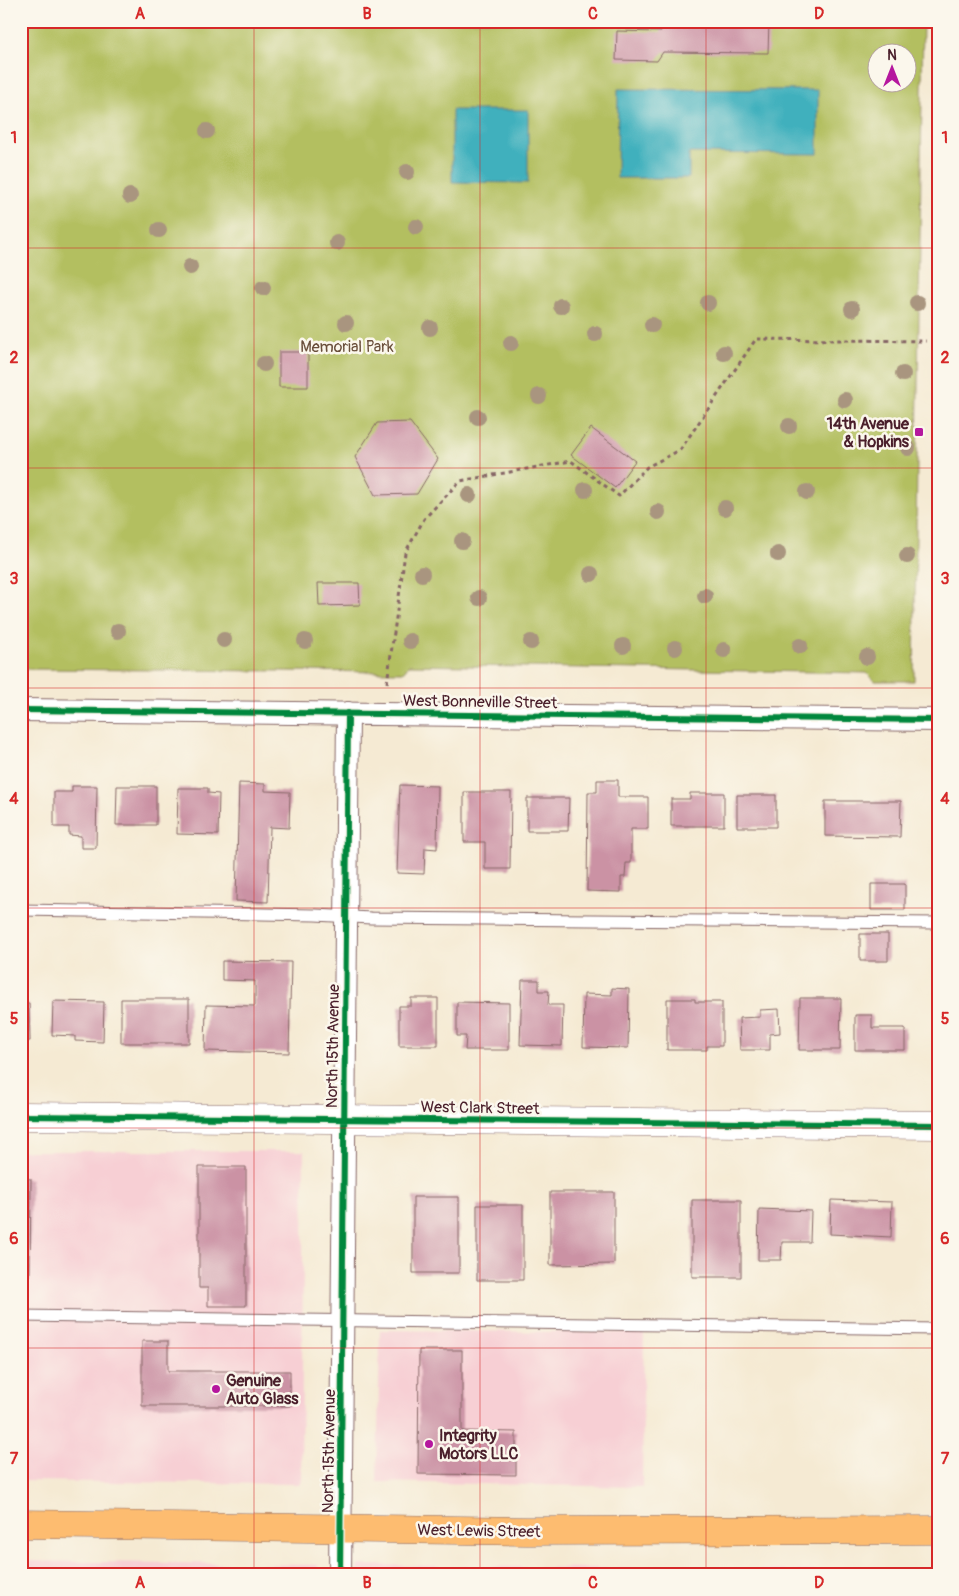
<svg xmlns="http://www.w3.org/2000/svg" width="959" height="1596" font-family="Pangolin,sans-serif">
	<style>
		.built { fill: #f7cfd4 }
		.green { fill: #b3bf61; stroke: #7e6f46; fill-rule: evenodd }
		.water { fill: #41b0bd; stroke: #466874 }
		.building { fill: #cb92a4 }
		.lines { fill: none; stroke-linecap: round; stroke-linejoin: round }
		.service-casing { stroke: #866666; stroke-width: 13 }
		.minor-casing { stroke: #866666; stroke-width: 24 }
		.tertiary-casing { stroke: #866666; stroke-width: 29 }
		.primary-casing { stroke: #866666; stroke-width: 29 }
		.path { stroke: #866666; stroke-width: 3; stroke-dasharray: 4 4; stroke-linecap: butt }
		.service { stroke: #fff; stroke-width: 11 }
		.minor { stroke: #fff; stroke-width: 22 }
		.tertiary { stroke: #fff; stroke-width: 28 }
		.primary { stroke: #fdbc70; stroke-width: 28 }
		.cycleway-casing { stroke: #fbf7ec; stroke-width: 9 }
		.cycleway { stroke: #00873e; stroke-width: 6 }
		.tree { fill: #a9957f }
		.grid { fill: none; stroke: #d62828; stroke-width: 1; stroke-opacity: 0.55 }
		.poi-dot { fill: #b5179e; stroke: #fbf7ec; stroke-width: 2 }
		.labels { text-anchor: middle; stroke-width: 5; stroke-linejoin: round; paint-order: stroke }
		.park-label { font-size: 16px; fill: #6a4f3b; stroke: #fbf7ec }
		.poi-label { font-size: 16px; font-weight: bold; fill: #4a1f2b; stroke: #fbf7ec; text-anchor: start }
		.street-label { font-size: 16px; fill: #4a1f2b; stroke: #fbf7ec }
		.neatline { fill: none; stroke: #d62828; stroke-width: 2 }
		.grid-label { font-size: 16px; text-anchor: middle; font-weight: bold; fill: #d62828 }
	</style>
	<rect width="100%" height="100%" fill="#fbf7ec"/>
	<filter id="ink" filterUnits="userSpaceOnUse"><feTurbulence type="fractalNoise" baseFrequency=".02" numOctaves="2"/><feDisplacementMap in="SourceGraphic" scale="10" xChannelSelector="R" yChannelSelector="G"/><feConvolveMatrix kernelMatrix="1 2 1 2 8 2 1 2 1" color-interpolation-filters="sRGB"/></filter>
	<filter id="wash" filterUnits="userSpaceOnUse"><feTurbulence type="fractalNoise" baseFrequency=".0096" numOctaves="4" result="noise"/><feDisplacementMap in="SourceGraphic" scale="20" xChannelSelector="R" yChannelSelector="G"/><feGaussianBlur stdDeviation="1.12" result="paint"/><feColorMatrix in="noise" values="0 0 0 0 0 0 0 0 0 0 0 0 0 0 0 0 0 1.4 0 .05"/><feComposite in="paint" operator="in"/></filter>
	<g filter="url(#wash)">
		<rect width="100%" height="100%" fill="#f5ead3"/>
		<path class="built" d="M21 1151H304L301 1484 21 1481Z
			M380 1330 644 1333 642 1487 377 1482Z
			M21 1561 318 1565V1575H21Z
			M358 1565 917 1572V1575H358Z"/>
		<path class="green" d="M21 21H923L914 681H875L867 673 409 665 403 672 21 669ZM876 52H906V82H876Z"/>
		<path class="water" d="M618 89 818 90V154L689 153V178H617Z
			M452 110H528V183L452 182Z"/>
		<g id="blocks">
			<path class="building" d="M661 21H769L768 53 663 52 657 61 616 60 617 31 661 32Z
				M279 352H308V387H279Z
				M410 422 438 459 417 494 375 495 355 457 377 423Z
				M591 428 635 461 615 488 571 455Z
				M318 583H359L360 605 319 606Z
				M597 780H618V797H648V829H631V863H626L625 877H621V892L587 891 588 792H597Z
				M239 783 265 784V791L290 792 289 828 270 827 268 902 236 901Z
				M400 785 438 786 437 849 425 848 424 874 397 873Z
				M72 786H97L96 848H81V836L69 835V827H54V792H72Z
				M117 786H156V825H116Z
				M178 788H208V793L219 794 218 835 177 834Z
				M464 792H511L510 869H485V842H464Z
				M690 793H724V826H671V799H690Z
				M737 795H776V827H737Z
				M527 798H569L568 831H527Z
				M825 801H901L900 837 825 836Z
				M871 884H905V910H871Z
				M860 934H888V961H860Z
				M222 961 291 962 289 1053 205 1051 206 1005 255 1006V981L222 980Z
				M522 980H539V991H549L548 1005H563L562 1046 520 1045Z
				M612 988 629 989 628 1048 583 1047 584 994 612 995Z
				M411 998H438V1046H399V1006H411Z
				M800 998H841L840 1050H799Z
				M121 999H189V1043H121Z
				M667 999H695V1002H722V1046H707V1050H667Z
				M53 1001 104 1002 103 1042 75 1041V1036L52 1035Z
				M457 1002 509 1003V1050H465L466 1036H457Z
				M21 1003H29L30 1041 21 1042Z
				M779 1009 780 1033 770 1034V1050H740L739 1018 760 1017V1010Z
				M855 1015H872V1028H905V1050H855Z
				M199 1167H246V1306H208V1288H199Z
				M21 1178 31 1179 30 1276H21Z
				M550 1192H614V1264L550 1265Z
				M413 1197H459V1273H413Z
				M692 1200H741V1277H692Z
				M831 1200 892 1202 891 1237 830 1234Z
				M477 1205H523V1280H477Z
				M759 1209 811 1211 810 1242H782L781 1260H758Z
				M142 1341H168V1371H290V1406H142Z
				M419 1350H462V1431L516 1432V1475L418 1474Z
				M136 1572 174 1573V1575H136Z"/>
		</g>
	</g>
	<g filter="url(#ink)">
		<use href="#blocks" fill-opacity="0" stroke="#866666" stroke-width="1"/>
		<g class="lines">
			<g class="service-casing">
				<path id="service" d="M21 910 315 915 371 918 938 923
					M21 1316 938 1329"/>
			</g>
			<g class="minor-casing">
				<path id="minor" d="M21 710 938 720
					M340 1575 348 713"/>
			</g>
			<g class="tertiary-casing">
				<path id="tertiary" d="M21 1116 938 1125"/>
			</g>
			<g class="primary-casing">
				<path id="primary" d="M21 1524 527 1531 938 1530"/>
			</g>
			<path class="path" d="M387 683 405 553 424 519 460 481 571 461 619 496 647 467 680 450 756 339 926 341"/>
			<use href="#service" class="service"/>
			<use href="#minor" class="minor"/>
			<use href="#tertiary" class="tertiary"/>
			<use href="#primary" class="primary"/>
			<g class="cycleway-casing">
				<path id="cycleway" d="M21 710 938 720
					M21 1116 938 1125
					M340 1575 348 713"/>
			</g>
			<use href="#cycleway" class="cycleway"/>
		</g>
		<g class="tree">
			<circle cx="207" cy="131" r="8"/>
			<circle cx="407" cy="172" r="8"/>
			<circle cx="130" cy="196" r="8"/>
			<circle cx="416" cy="227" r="8"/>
			<circle cx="159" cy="230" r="8"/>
			<circle cx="337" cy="243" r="8"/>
			<circle cx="190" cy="267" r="8"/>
			<circle cx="263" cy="288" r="8"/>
			<circle cx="708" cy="303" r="8"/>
			<circle cx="917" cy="303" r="8"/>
			<circle cx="561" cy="306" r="8"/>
			<circle cx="852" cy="309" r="8"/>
			<circle cx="346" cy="323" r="8"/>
			<circle cx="652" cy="325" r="8"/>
			<circle cx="430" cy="328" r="8"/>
			<circle cx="595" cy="334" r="8"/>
			<circle cx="511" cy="343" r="8"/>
			<circle cx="724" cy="353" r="8"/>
			<circle cx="264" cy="364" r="8"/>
			<circle cx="903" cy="374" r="8"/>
			<circle cx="539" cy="396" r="8"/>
			<circle cx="845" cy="400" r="8"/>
			<circle cx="478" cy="417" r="8"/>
			<circle cx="789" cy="426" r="8"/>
			<circle cx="908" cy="448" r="8"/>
			<circle cx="585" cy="490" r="8"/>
			<circle cx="807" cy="492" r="8"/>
			<circle cx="469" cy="495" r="8"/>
			<circle cx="725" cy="508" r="8"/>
			<circle cx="658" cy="512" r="8"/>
			<circle cx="462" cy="541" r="8"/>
			<circle cx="778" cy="554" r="8"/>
			<circle cx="907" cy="556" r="8"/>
			<circle cx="422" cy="574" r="8"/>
			<circle cx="591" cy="574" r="8"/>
			<circle cx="705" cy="596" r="8"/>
			<circle cx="479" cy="598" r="8"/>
			<circle cx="118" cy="631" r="8"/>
			<circle cx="224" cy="640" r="8"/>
			<circle cx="305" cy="641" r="8"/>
			<circle cx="410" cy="641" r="8"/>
			<circle cx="531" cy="642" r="8"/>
			<circle cx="623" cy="646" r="8"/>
			<circle cx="800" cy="646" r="8"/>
			<circle cx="675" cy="648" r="8"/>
			<circle cx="724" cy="650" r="8"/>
			<circle cx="867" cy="657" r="8"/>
		</g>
	</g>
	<path class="grid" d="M254 21V1575M480 21V1575M706 21V1575M21 248H938M21 468H938M21 688H938M21 908H938M21 1128H938M21 1348H938"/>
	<g class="poi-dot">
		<rect x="914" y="427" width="10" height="10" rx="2.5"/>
		<circle cx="216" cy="1389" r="5"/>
		<circle cx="429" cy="1444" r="5"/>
	</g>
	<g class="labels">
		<g class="park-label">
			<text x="347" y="352">Memorial Park</text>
		</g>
		<g class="poi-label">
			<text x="909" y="429" text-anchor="end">14th Avenue<tspan x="909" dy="18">&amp; Hopkins</tspan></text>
			<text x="226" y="1386">Genuine<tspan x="226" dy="18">Auto Glass</tspan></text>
			<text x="439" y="1441">Integrity<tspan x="439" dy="18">Motors LLC</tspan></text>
		</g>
		<g class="street-label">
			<text transform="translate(480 701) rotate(1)" y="6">West Bonneville Street</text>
			<text transform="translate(332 1046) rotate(-89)" y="6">North 15th Avenue</text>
			<text transform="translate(480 1107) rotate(1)" y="6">West Clark Street</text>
			<text transform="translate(328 1451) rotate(-89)" y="6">North 15th Avenue</text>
			<text transform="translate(479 1530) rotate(1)" y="6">West Lewis Street</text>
		</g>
	</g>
	<rect width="959" height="1596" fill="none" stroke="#fbf7ec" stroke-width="55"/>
	<g transform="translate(892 68)"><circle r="24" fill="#fbf7ec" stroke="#b4a19f"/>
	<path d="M0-4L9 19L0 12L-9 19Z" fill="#b5179e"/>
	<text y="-8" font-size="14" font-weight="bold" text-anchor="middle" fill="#4a1f2b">N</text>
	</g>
	<rect x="28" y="28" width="904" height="1540" class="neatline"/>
	<g class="grid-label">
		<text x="140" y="19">A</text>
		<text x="367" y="19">B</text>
		<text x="593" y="19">C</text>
		<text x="819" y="19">D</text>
		<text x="14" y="143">1</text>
		<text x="945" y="143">1</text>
		<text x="14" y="363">2</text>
		<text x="945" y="363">2</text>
		<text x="14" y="584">3</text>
		<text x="945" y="584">3</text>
		<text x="14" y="804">4</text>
		<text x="945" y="804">4</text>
		<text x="14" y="1024">5</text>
		<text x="945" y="1024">5</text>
		<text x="14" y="1244">6</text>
		<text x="945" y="1244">6</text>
		<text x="14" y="1464">7</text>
		<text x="945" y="1464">7</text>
		<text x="140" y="1588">A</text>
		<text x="367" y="1588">B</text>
		<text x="593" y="1588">C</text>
		<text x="819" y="1588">D</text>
	</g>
</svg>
